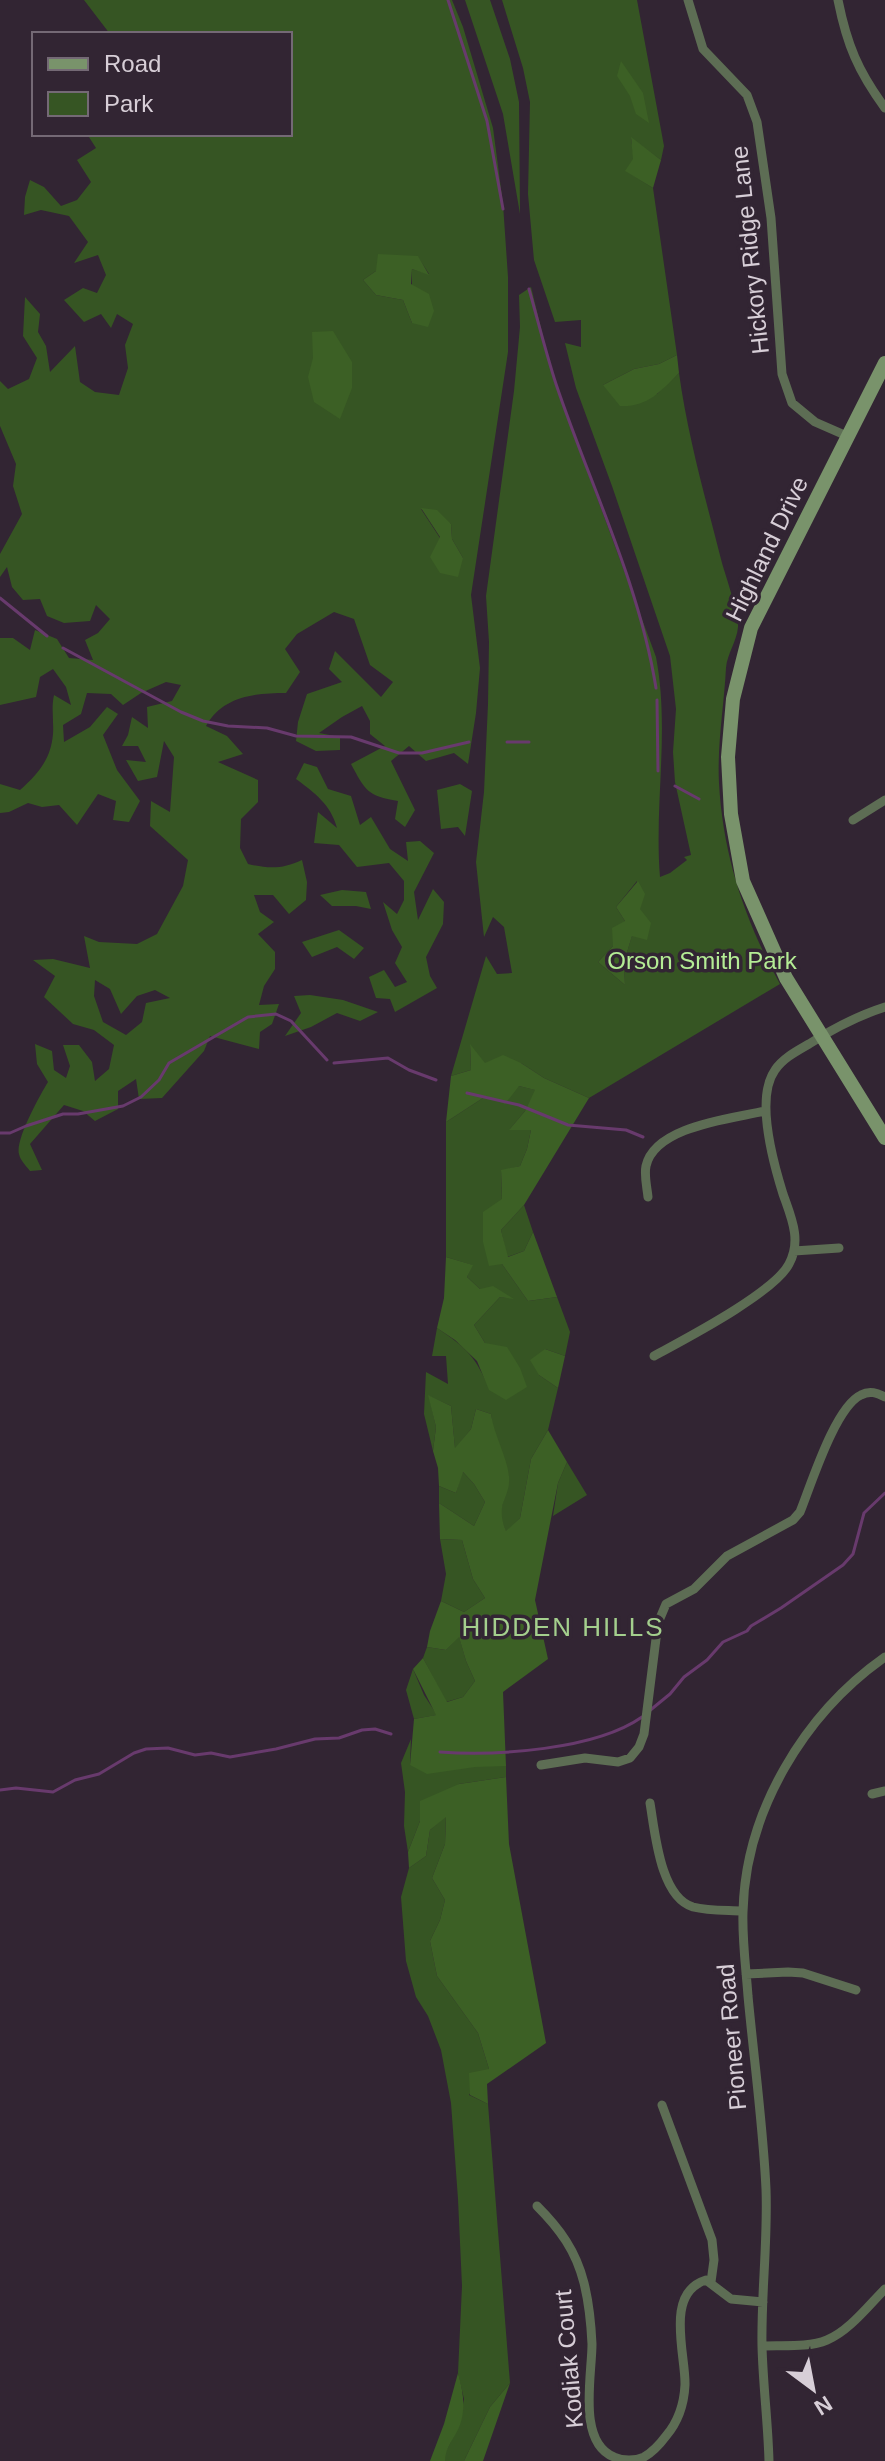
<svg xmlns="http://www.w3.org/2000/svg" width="885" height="2461" font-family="Helvetica,sans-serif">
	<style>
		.green { fill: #365523; fill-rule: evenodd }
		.forest { fill: #3c6025 }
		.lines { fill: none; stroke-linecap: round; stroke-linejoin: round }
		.stream { stroke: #683a6d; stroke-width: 3 }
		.street { stroke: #5d6d54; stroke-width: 9 }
		.secondary { stroke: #79936b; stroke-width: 14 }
		.labels { text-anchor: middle; stroke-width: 7; stroke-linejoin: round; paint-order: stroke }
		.street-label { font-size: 24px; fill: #d7ced7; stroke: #322533 }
		.park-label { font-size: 24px; fill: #b4ec95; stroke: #322533 }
		.neighbourhood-label { font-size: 26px; letter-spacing: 2px; fill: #a4cf8d; stroke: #322533 }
	</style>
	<rect width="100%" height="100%" fill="#322533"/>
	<path class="green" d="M84 0H452L463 27 493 128 503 204 508 277V352L471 595 480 668 476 713 468 764 454 753 426 761 409 746 391 761 415 810 405 827 395 819 398 801C367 796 365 790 351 764L385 746 370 734V721L362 706 342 717 319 733 340 737V750L316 751 296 741 298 722 307 694 342 682 329 669 335 651 381 697 393 682 370 665 354 619 334 612 297 634 285 649 300 672 286 693C255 693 223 696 206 726L227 736 243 754 218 762 258 780V802L241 819 240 848 248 864C269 869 283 869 302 860L307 882 306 900 289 914 273 895H254L260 912 274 922 258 934 275 952V969L264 986 259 1005 279 1004 272 1024 260 1032 259 1049 210 1036 204 1051 162 1098 139 1099 136 1079 118 1091V1109L95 1121 83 1111 64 1105 30 1144 42 1170 30 1171C27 1167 20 1160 19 1154 15 1140 40 1095 48 1082L37 1064 35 1044 52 1051 54 1070 66 1078 70 1066 63 1045H79L92 1062 95 1081 109 1069 114 1045 94 1030 73 1024 44 997 55 976 33 960 53 959 90 968 84 936 99 942 137 944 157 934 183 886 188 860 150 826 151 801 170 812 174 757 164 741 157 777 138 781 126 760 146 762 138 746H122L128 735 132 717 148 728 147 707 172 701 181 685 166 682 141 693 123 705 111 694 87 693 81 714 63 725 64 742 90 727 107 707 118 714 103 735 117 770 140 801 129 822 113 820 116 801 98 794 77 825 59 805 42 807 28 803 9 812 0 813V784L20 790C38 774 51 759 53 734 54 721 51 709 54 695L71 705 66 687 53 669 40 677 36 697 0 705V638H13L30 650 35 630 57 639 69 658 93 660 85 640 98 633 110 619 96 605 90 621 64 623 47 616 40 599 23 600 12 587 7 567 0 577V554L22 514 13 486 16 464 0 426V381L8 389 29 379 37 358 23 336 25 297 40 314 38 332 46 346 50 372 75 346 80 382 95 392 119 395 128 368 125 345 133 324 117 314 111 328 101 314 84 322 64 300 83 288 97 293 106 275 98 255 74 263 88 242 69 216 41 210 24 215 25 197 30 180 44 187 61 206 77 200 91 182 77 160 96 148 87 134H290V34H110ZM418 257 429 274 412 269V323L403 300 376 295 363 280 376 271ZM421 509 451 524 452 539 463 558 431 557 440 538ZM95 980 110 989 121 1014 137 996 155 990 170 998 146 1003 142 1022 126 1035 103 1022 94 996Z
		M465 0H490L510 59 519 102 520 214 503 114Z
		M502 0H637L664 146 661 160 631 138 634 159 626 171 653 188 677 355 659 364 634 369 603 385 657 394 679 373C688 438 706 500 722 563 726 577 739 614 738 627 737 641 727 654 726 668 724 706 717 745 719 783 723 856 745 921 780 984L589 1098 544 1078 521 1063 485 1064 470 1045 471 1070 451 1076 486 956 497 974 512 973 504 927 493 917 484 937 476 862 484 792 488 704 489 642 486 596 514 391 520 327 519 295 531 287 554 381 656 657C670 730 654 803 660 877L670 873 687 860 684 857 691 855 675 782 673 752 676 709 670 656 612 486 576 388 565 343 581 347V320L555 322 534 260 528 194 530 102 523 68ZM637 881 640 909 624 962 625 985 598 962 613 946 625 921 616 907Z
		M304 763 317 767 328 789 351 796 360 825 371 817 390 849 408 861 406 842 420 841 434 853 414 892 418 920 433 889 444 902 443 924 426 957 430 976 437 988 395 1012 390 999 376 998 369 977 384 970 395 987 407 982 395 963 402 947 392 930 383 902 397 914 404 900V881L389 863 357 867 339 845 314 843 318 812 337 828C331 805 315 793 296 779Z
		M460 784 472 791 465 836 458 827 441 829 437 790Z
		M342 890 366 892 371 909 356 906H332L320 895Z
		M339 930 364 948 354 959 337 947 312 957 302 942Z
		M310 995 343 1000 378 1012 360 1021 337 1013 311 1027 285 1036 301 1013 294 996Z
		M519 1086 536 1090 525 1111 510 1129 531 1130 527 1149 520 1166 501 1171 502 1200 483 1213 502 1264 528 1301 557 1297 570 1332 565 1356 545 1349 539 1375 558 1388 548 1430 531 1459 520 1518 506 1532 500 1515 509 1477 493 1430 491 1414 476 1409 471 1429 455 1449 451 1406 429 1396 436 1427 433 1451 424 1414 426 1372 448 1384 446 1356H432L437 1328C468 1349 475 1356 490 1390L485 1343 474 1325 500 1297 512 1298 480 1289 467 1277 472 1265 446 1257V1122L486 1096Z
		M524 1205 533 1232 524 1251 507 1257 501 1230Z
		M567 1462 587 1495 553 1516 558 1483Z
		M462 1471 474 1484 485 1502 474 1526 439 1503V1486L456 1493Z
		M440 1539 462 1540 473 1579 485 1598 464 1612 441 1601 446 1574Z
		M459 1636 466 1661 475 1681 463 1697 446 1702 423 1658 427 1647 446 1650Z
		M413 1669 424 1695 437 1715 414 1719 406 1690Z
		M411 1739 410 1765 506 1766V1777L459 1784 420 1821 408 1852 404 1826 405 1792 401 1763Z
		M446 1816 445 1844 432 1878 445 1900 440 1920 430 1941 437 1976 478 2033 489 2069 469 2095 488 2104 510 2383 490 2407 464 2461H445V2453L459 2426 464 2399 458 2373 462 2286 458 2199 451 2103 441 2050 428 2016 416 1997 406 1961 401 1897 409 1868 426 1856 430 1830Z"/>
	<path class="forest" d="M621 61 643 93 649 123 636 114 630 96 617 76Z
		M631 137 661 160 653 188 625 171 633 159Z
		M378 254 418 256 429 275 412 269 411 284 429 294 434 311 428 327 412 323 403 300 376 295 363 280 376 271Z
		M333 331 352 362V388L340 419 314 402 308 377 313 358 312 332Z
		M677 355 679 373C660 392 648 407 620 406L603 385 634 369 659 364Z
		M421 508 437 510 451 524 452 539 463 558 458 577 440 573 430 557 440 537Z
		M638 881 645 894 640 909 651 923 647 940 632 936 624 962 625 985 598 962 613 946 612 928 625 921 616 907Z
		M470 1044 485 1063 503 1055 521 1063 544 1078 589 1098 524 1205 501 1230 508 1257 524 1251 533 1232 557 1297 528 1301 502 1264 489 1266 483 1242V1212L502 1199 501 1170 520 1166 527 1149 531 1130H509L525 1111 535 1090 519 1086 505 1104 486 1096 446 1122 451 1076 471 1070Z
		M446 1257 473 1265 467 1277 480 1289 493 1286 514 1299 500 1297 474 1325 485 1343 507 1347 520 1368 527 1387 506 1400 489 1390 477 1361 455 1340 437 1328 444 1298Z
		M545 1349 565 1356 558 1388 539 1375 530 1360Z
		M428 1395 451 1406 455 1448 471 1429 476 1409 491 1414C494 1435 507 1457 509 1476 511 1499 494 1502 506 1531L520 1518 531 1459 548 1430 567 1462 558 1483 535 1600 548 1659 503 1692 506 1766 475 1767 427 1774 410 1765 414 1719 436 1715 413 1669 423 1658 447 1702 463 1697 475 1681 466 1661 459 1637 446 1650 427 1647 430 1631 441 1601 464 1612 485 1598 473 1579 462 1540 440 1539 439 1503 474 1526 485 1502 474 1484 463 1472 456 1493 439 1486 438 1468 433 1451 436 1427Z
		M506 1777 509 1844 546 2043 487 2084 488 2104 470 2095 469 2073 489 2069 478 2033 437 1976 430 1941 440 1920 445 1900 432 1878 445 1844 446 1817 430 1830 426 1856 409 1868 408 1852 420 1821V1801L459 1784Z
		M458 2373C463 2391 466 2407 460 2425 455 2438 445 2447 445 2461H430L444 2424Z
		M510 2383 483 2461H464L490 2407Z"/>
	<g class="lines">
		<path class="stream" d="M448 0 487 121 503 209
			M529 289C538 321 546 353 556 384 590 485 639 582 656 688
			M0 598 47 636
			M63 648 181 712 203 721 228 726 267 728 296 736 351 737 399 753H422L469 742
			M657 700 658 771
			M507 742H529
			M675 786 699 799
			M334 1063 388 1058 409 1070 436 1080
			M467 1093 519 1105 568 1125 626 1130 643 1137
			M0 1133H10L26 1126 63 1114H78L123 1106 141 1097 159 1080 169 1063 248 1017 276 1014 291 1021 327 1060
			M648 1712 670 1694 684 1677 707 1660 723 1642 747 1631 751 1626 781 1608 843 1565 853 1554 864 1513 885 1493
			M440 1752C496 1756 595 1750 642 1717
			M0 1790 16 1788 53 1792 75 1780 99 1774 134 1753 146 1749 168 1748 195 1755 211 1753 230 1757 276 1749 315 1739 339 1738 362 1730 375 1729 391 1734"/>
		<path class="street" d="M688 0 703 49 747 95 757 122 771 218 782 374 792 403 815 422 847 436
			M838 0C847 45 858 71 885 108
			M853 820 885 800
			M648 1197C647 1187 644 1176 646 1166 655 1126 731 1119 765 1111
			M794 1251 839 1248
			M654 1356C685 1339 774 1293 789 1264 802 1240 791 1217 783 1194 773 1162 755 1098 775 1070 783 1058 797 1051 809 1044 834 1028 857 1016 885 1007
			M541 1765 585 1758 618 1762 630 1758 639 1747 644 1734 658 1623 666 1604 694 1589 727 1556 793 1520 800 1512C811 1485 835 1407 861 1395 870 1390 877 1393 885 1397
			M872 1794 885 1791
			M650 1803C655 1832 660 1897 693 1907 709 1911 727 1910 743 1911
			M746 1974 788 1972 803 1973 856 1990
			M662 2105 712 2240 714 2260 711 2282
			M537 2206C560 2229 576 2251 584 2283 589 2303 591 2323 592 2344 592 2376 577 2442 614 2457 623 2461 635 2461 644 2457 653 2452 660 2444 666 2436 678 2422 684 2404 685 2385 686 2355 664 2293 706 2280L731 2299 763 2302
			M762 2346C782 2345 808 2348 827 2340 849 2331 868 2306 885 2289
			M769 2461C768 2423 763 2385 762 2346 761 2294 768 2241 766 2189 763 2125 754 2060 748 1996 746 1968 742 1940 743 1912 745 1812 804 1714 885 1657"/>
		<path class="secondary" d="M885 363 751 628 733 699 728 757 731 814 743 881 786 978 885 1138"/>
	</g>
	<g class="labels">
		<g class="street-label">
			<text transform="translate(750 250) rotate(-96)" y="8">Hickory Ridge Lane</text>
			<text transform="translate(767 549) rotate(-64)" y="8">Highland Drive</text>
			<text transform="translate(732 2037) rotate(-95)" y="8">Pioneer Road</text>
			<text transform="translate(569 2359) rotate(-95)" y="8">Kodiak Court</text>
		</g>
		<g class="park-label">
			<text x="702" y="969">Orson Smith Park</text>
		</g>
		<g class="neighbourhood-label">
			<text x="563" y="1636">HIDDEN HILLS</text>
		</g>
	</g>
	<rect x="32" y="32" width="260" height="104" fill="#322533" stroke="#746975" stroke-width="2"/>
	<rect x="48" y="58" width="40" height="12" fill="#79936b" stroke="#746975" stroke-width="2"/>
	<text x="104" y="72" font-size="24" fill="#d7ced7">Road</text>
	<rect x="48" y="92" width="40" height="24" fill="#365523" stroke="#746975" stroke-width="2"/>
	<text x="104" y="112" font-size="24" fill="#d7ced7">Park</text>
	<g transform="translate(813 2389) rotate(148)" stroke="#322533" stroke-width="6" paint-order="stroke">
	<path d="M0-6L14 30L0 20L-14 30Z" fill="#d7ced7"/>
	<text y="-12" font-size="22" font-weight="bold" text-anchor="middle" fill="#d7ced7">N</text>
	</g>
</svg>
